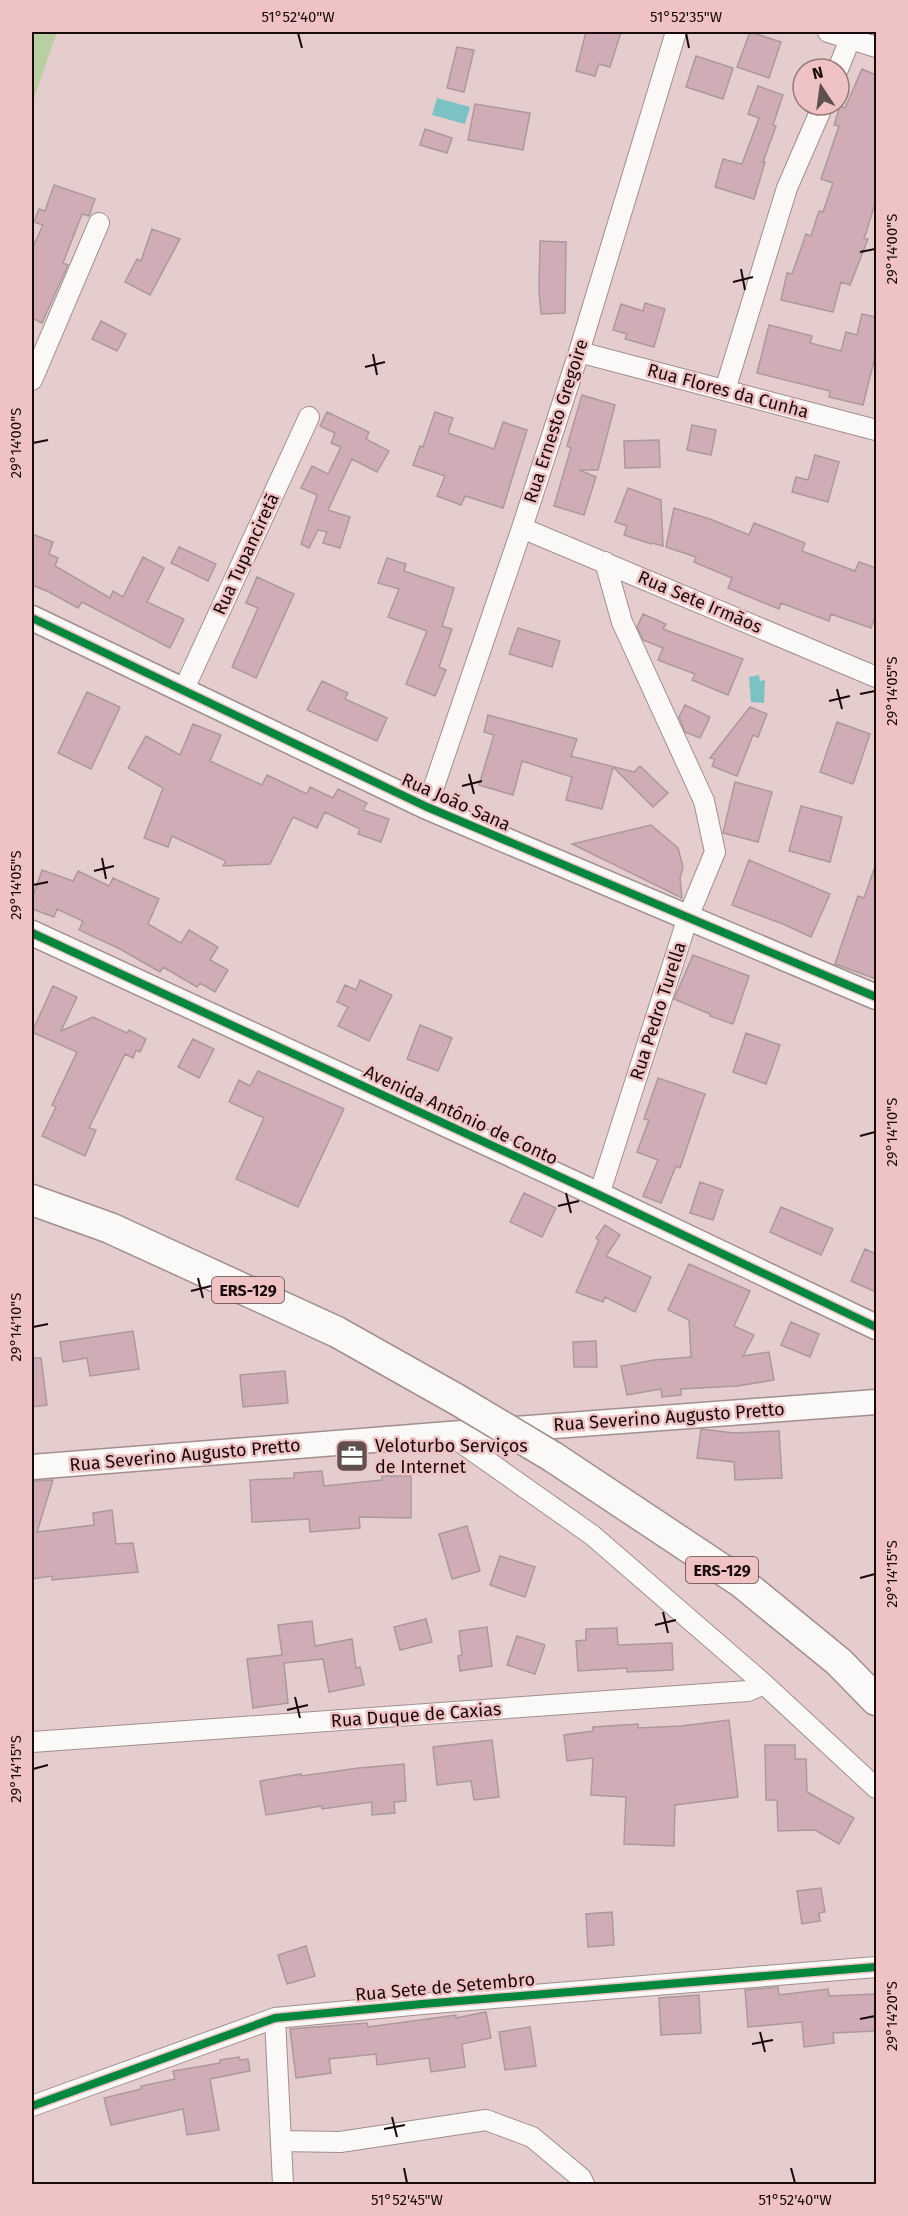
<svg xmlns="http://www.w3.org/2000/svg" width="908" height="2216" font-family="'Fira Sans',sans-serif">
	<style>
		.green { fill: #b8cfa2 }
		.water { fill: #7cc2c5 }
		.building { fill: #d0adb6; stroke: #ab999c; stroke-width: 1.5 }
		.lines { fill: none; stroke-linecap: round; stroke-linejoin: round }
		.minor-casing { stroke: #a18f8f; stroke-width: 22 }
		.tertiary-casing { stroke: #a18f8f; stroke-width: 27 }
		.primary-casing { stroke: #a18f8f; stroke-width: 33 }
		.minor { stroke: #fbf8f8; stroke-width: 20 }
		.tertiary { stroke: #fbf8f8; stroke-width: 24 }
		.primary { stroke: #fbf8f8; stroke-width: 30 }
		.primary-bridge-casing { stroke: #a18f8f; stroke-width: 33; stroke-linecap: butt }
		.primary-bridge { stroke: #fbf8f8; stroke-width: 30 }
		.cycleway-casing { stroke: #efc3c3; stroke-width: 11 }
		.cycleway { stroke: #00873e; stroke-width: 8 }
		.ticks { fill: none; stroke: #190b0b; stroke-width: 2 }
		.labels { text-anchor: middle; stroke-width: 5; stroke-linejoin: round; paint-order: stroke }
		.shield { fill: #efc3c3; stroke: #594242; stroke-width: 1.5 }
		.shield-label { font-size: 16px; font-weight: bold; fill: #190b0b }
		.street-label { font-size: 18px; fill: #190b0b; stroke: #efc3c3 }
		.poi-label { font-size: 18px; fill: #190b0b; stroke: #efc3c3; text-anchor: start }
		.neatline { fill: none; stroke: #190b0b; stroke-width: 2 }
		.ticks-label { font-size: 15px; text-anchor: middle; fill: #190b0b }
	</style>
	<rect width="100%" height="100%" fill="#e5cdcd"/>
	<path class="green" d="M32 32H57L32 104Z"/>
	<path class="water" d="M437 98 470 107 465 124 432 115Z
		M759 675 760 681 765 680 764 703 751 702 749 677Z"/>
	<path class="building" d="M586 32H621L610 67 599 64 595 76 576 71Z
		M750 32 781 42 769 78 737 67Z
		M457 47 474 50 464 92 447 88Z
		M696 56 733 68 723 99 686 87Z
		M862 69 876 75V201L864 239H868L850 285 841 282 833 312 781 300 787 273 792 274 806 234 811 236 819 211 823 212 833 183 821 179 839 126 834 125 840 106 845 108Z
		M758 86 783 95 773 125 776 126 763 162H765L754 199 715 187 723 159 742 164 759 118 748 114Z
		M475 104 530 113 523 150 468 140Z
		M425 129 452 138 447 153 420 145Z
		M54 185 95 199 89 216 82 214 63 263 68 265 42 323 32 318V249L43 225 34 222 39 209 45 211Z
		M152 229 180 239 150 295 125 282 137 259 141 261Z
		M540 241 566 242 565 313 541 314 539 290Z
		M645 303 665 309 654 347 625 339 627 334 613 330 621 304 643 311Z
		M862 314 876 317V353L863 405 829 397 830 391 757 373 769 325 812 336 810 343 841 351 846 332 857 335Z
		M101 321 126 334 117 351 92 339Z
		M582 395 615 405 598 470H579L596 477 584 515 554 506 571 448 567 446Z
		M327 412 369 432 366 439 389 451 377 472 352 459 328 510 350 517 340 548 323 543 327 532 318 530 309 548 301 544 317 495 301 488 312 466 328 474 341 447 331 443 335 433 320 426Z
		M435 412 453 418 448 433 494 449 503 422 527 430 503 508 465 496 461 505 437 496 445 476 413 465 420 446 423 447Z
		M692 425 716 430 711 455 687 450Z
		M659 440 660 467 625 468 624 441Z
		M815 455 839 462 828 502 792 492 796 477 808 480Z
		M628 488 661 500 663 546 652 543 651 544 624 535 627 526 615 522Z
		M674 508 710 519 749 535 754 523 805 543 802 551 855 571 859 562 876 568V613L871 628 831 614 829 621 781 603 779 609 728 588 732 578 694 562 696 557 666 547Z
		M32 534 53 542 49 554 58 558 55 566 110 598 113 591 123 597 143 557 164 568 147 602 184 619 170 648 82 602 78 608 49 592 32 585Z
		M179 547 216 564 208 581 171 563Z
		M387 558 406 564 404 571 454 588 442 626 452 629 439 667 446 670 435 696 406 684 427 631 388 617 399 589 378 583Z
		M257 577 294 594 256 678 232 667 258 608 246 603Z
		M643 614 666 624 663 629 743 659 728 695 692 680 695 674 658 660 663 648 643 640 637 627Z
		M518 628 560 641 552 667 509 654Z
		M322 681 348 693 345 699 387 718 377 741 307 710Z
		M87 692 120 707 91 769 58 753Z
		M685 705 710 717 700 738 685 732 679 717Z
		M750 707 767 714 758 737 753 735 737 776 712 766 715 759 710 758Z
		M488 715 577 739 571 756 634 772 640 766 668 793 653 807 613 767 602 809 566 800 572 777 522 761 513 795 479 785 494 735 484 732Z
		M837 722 870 734 853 784 820 772Z
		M193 724 221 735 210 761 262 785 267 775 307 794 310 787 333 798 338 789 367 803 363 810 389 819 381 842 358 834 360 829 325 812 317 828 293 817 270 864 223 866 226 861 172 836 168 847 144 838 163 788 128 768 146 736 180 755Z
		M735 782 772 792 758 842 723 833Z
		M801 806 842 817 830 862 789 851Z
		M651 825 678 848 683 867 680 878 682 898 572 844Z
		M749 860 830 894 811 937 783 924 732 905Z
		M874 869 876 870V979L835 964 858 896 864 898Z
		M42 870 73 881 78 871 109 886 113 878 159 899 148 924 181 943 189 930 218 947 210 960 228 970 215 992 200 983 197 987 163 967 160 972 120 949 79 930 83 921 57 909 54 917 32 909V899Z
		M693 955 749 976 733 1024 710 1016V1014L674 999Z
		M360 980 392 995 369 1041 338 1026 348 1007 337 1002 345 985 356 990Z
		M53 986 77 997 61 1031 93 1017 127 1033 129 1030 146 1039 140 1052 136 1050 133 1058 125 1054 89 1128 96 1130 85 1156 42 1136 56 1107 52 1105 77 1052 32 1032Z
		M420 1025 452 1038 438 1071 407 1059Z
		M746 1033 780 1045 766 1084 733 1072Z
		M193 1039 214 1049 199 1078 178 1067Z
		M258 1071 344 1109 298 1207 236 1179 264 1118 229 1102 239 1080 250 1086Z
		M658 1078 705 1094 680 1168 676 1166 661 1203 643 1196 658 1160 637 1152 649 1120 644 1119Z
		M700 1182 723 1190 713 1220 690 1213Z
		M524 1193 556 1208 542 1237 510 1222Z
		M781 1207 833 1229 821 1255 770 1232Z
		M605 1225 620 1235 606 1256 651 1277 635 1312 605 1297 603 1302 576 1292 599 1240 596 1238Z
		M865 1249 876 1254V1292L851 1281Z
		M689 1264 750 1291 734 1326 754 1335 743 1356 769 1352 774 1380 737 1386 681 1389V1395L662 1397 661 1389 627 1395 621 1366 654 1360 691 1357 689 1320 668 1310Z
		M791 1322 819 1334 810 1357 781 1345Z
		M133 1331 139 1369 90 1376 87 1358 63 1362 60 1342Z
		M596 1341 597 1367H574L573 1342Z
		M32 1358H41L47 1405 32 1407Z
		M285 1371 288 1403 243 1407 240 1375Z
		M701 1429 734 1433 779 1431 782 1478 735 1480 734 1462 697 1458Z
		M322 1471 324 1486 382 1480V1476H411V1518L359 1517 360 1528 310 1532 309 1519 252 1522 250 1480 294 1478V1473Z
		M53 1480 37 1532 94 1525 93 1513 112 1510 116 1544 133 1543 138 1572 52 1580V1576L32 1579V1481Z
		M467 1526 480 1571 452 1579 439 1534Z
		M500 1556 535 1567 525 1597 490 1585Z
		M426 1619 432 1642 400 1650 394 1627Z
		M312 1621 315 1646 352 1639 356 1668 360 1667 364 1685 329 1692 323 1659 284 1663 288 1703 253 1708 247 1659 282 1655 278 1625Z
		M487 1627 492 1666 460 1671 458 1656 462 1655 459 1631Z
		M617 1628 618 1645 672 1643 673 1670 627 1672V1668L578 1671 576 1641 586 1640V1629Z
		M517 1636 545 1645 535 1674 507 1665Z
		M729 1720 738 1797 675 1805 674 1846 624 1844 626 1797 591 1795 593 1758 567 1761 564 1735 593 1731V1727L638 1724V1728L681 1726Z
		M492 1740 499 1797 474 1800 471 1781 437 1785 433 1747Z
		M765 1745H795V1759H806L807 1792 854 1818 839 1844 815 1830 778 1831 777 1800H766Z
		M404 1764 406 1801 394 1802 395 1813 372 1815V1802L322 1809V1806L266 1815 260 1781 301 1774V1776L359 1768Z
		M821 1888 825 1912 819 1913 820 1921 802 1924 797 1891Z
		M612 1912 614 1945 588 1947 586 1914Z
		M306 1946 315 1976 287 1984 278 1955Z
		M778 1987 779 1995 828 1989 829 1996 876 1994V2031L833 2033 834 2043 804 2047 802 2022 748 2027 745 1990Z
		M699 1995 701 2033 661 2035 659 1998Z
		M486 2012 491 2038 462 2044 465 2067 431 2072 429 2058 377 2065 376 2054 329 2059 331 2073 296 2078 290 2029 367 2023 368 2027 456 2015V2018Z
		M530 2027 536 2066 505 2070 499 2032Z
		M239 2057 240 2060 248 2059 250 2071 210 2079 219 2130 187 2135 183 2109 111 2125 104 2098 141 2089V2086L175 2079 173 2071 220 2063V2060Z"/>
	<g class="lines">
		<g class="minor-casing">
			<path id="minor" d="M828 32 876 47
				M838 69 853 32
				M579 352 876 430
				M32 380 99 223
				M725 390 787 188 823 105
				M522 528 876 677
				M183 691 309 417
				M427 807 522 528 579 352 676 32
				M599 1195 688 917 715 852 704 801 622 622 605 562
				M449 1434 592 1535 764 1684 876 1788
				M32 1742 748 1691 764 1684
				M275 2018 283 2184
				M32 2106 275 2018 422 2004 876 1967
				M281 2141 340 2142 486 2120 532 2137 581 2178 584 2184"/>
		</g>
		<g class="tertiary-casing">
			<path id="tertiary" d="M32 618 427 807 876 997
				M32 933 599 1195 876 1327
				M32 1467 449 1434 876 1402"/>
		</g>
		<g class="primary-casing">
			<path id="primary" d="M32 1200 110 1228 337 1332 456 1399
				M553 1457 741 1582 839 1662 876 1700"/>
		</g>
		<use href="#minor" class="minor"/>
		<use href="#tertiary" class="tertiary"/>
		<use href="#primary" class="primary"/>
		<g class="primary-bridge-casing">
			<path id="primary-bridge" d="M456 1399 553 1457"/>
		</g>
		<use href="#primary-bridge" class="primary-bridge"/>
		<g class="cycleway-casing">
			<path id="cycleway" d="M32 618 427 807 876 997
				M32 933 599 1195 876 1327
				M32 2106 275 2018 422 2004 876 1967"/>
		</g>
		<use href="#cycleway" class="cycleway"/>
	</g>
	<path class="ticks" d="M298 33 302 48M686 33 689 48M860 252 875 249M741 269 745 290M733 282 753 277M373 354 377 375M365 367 385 362M33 443 48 440M837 689 842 709M860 694 875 691M829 701 850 696M469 774 474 794M462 786 482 781M102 858 106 879M94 871 114 866M33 885 48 882M860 1136 875 1132M566 1193 571 1213M558 1206 579 1201M198 1278 203 1298M191 1291 211 1286M33 1327 48 1324M860 1578 875 1574M663 1612 668 1633M655 1625 676 1620M295 1697 300 1718M287 1710 308 1705M33 1769 48 1765M860 2019 875 2016M760 2032 765 2052M752 2044 773 2040M392 2117 397 2137M384 2129 405 2125M404 2168 407 2183M791 2168 795 2183"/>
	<defs>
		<g id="office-square" transform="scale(1.725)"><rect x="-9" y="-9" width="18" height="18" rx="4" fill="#604f4f" stroke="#efc3c3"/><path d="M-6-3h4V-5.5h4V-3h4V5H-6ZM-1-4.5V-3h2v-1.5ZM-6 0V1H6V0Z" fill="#fff"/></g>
	</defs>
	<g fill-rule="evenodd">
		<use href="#office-square" x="352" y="1456"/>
	</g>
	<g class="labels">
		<g class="shield">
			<rect x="212" y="1277" width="72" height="26" rx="4.5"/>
			<rect x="686" y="1557" width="72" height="26" rx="4.5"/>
		</g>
		<g class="shield-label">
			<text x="248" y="1296">ERS-129</text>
			<text x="722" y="1576">ERS-129</text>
		</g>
		<g class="street-label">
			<text transform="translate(728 391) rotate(15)" y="6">Rua Flores da Cunha</text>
			<text transform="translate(556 421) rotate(-72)" y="6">Rua Ernesto Gregoire</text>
			<text transform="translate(246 554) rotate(-65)" y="6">Rua Tupanciretã</text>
			<text transform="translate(700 602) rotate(23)" y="6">Rua Sete Irmãos</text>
			<text transform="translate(456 802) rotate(24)" y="6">Rua João Sana</text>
			<text transform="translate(658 1011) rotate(-72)" y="6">Rua Pedro Turella</text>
			<text transform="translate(461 1115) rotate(25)" y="6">Avenida Antônio de Conto</text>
			<text transform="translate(669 1417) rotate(-4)" y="6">Rua Severino Augusto Pretto</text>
			<text transform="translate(185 1455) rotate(-5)" y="6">Rua Severino Augusto Pretto</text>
			<text transform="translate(416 1715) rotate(-4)" y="6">Rua Duque de Caxias</text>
			<text transform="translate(445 1987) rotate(-5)" y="6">Rua Sete de Setembro</text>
		</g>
		<g class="poi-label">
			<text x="375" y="1452">Veloturbo Serviços<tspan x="375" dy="21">de Internet</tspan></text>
		</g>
	</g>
	<rect width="908" height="2216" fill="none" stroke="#efc3c3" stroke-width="66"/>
	<g transform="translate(821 87) rotate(347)"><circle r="28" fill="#efc3c3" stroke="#997979" stroke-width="1.5"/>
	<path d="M0-4.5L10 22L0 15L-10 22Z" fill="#604f4f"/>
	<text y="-9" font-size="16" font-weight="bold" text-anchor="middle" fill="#190b0b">N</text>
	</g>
	<rect x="33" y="33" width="842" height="2150" class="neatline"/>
	<g class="ticks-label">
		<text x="298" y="22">51°52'40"W</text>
		<text x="686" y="22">51°52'35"W</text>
		<text transform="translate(892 249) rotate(-90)" y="5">29°14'00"S</text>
		<text transform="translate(16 443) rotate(-90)" y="5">29°14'00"S</text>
		<text transform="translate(892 691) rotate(-90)" y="5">29°14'05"S</text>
		<text transform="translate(16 885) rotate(-90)" y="5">29°14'05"S</text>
		<text transform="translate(892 1132) rotate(-90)" y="5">29°14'10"S</text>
		<text transform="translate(16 1327) rotate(-90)" y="5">29°14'10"S</text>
		<text transform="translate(892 1574) rotate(-90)" y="5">29°14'15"S</text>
		<text transform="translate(16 1769) rotate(-90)" y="5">29°14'15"S</text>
		<text transform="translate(892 2016) rotate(-90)" y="5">29°14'20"S</text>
		<text x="407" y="2205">51°52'45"W</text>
		<text x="795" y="2205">51°52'40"W</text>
	</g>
</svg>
